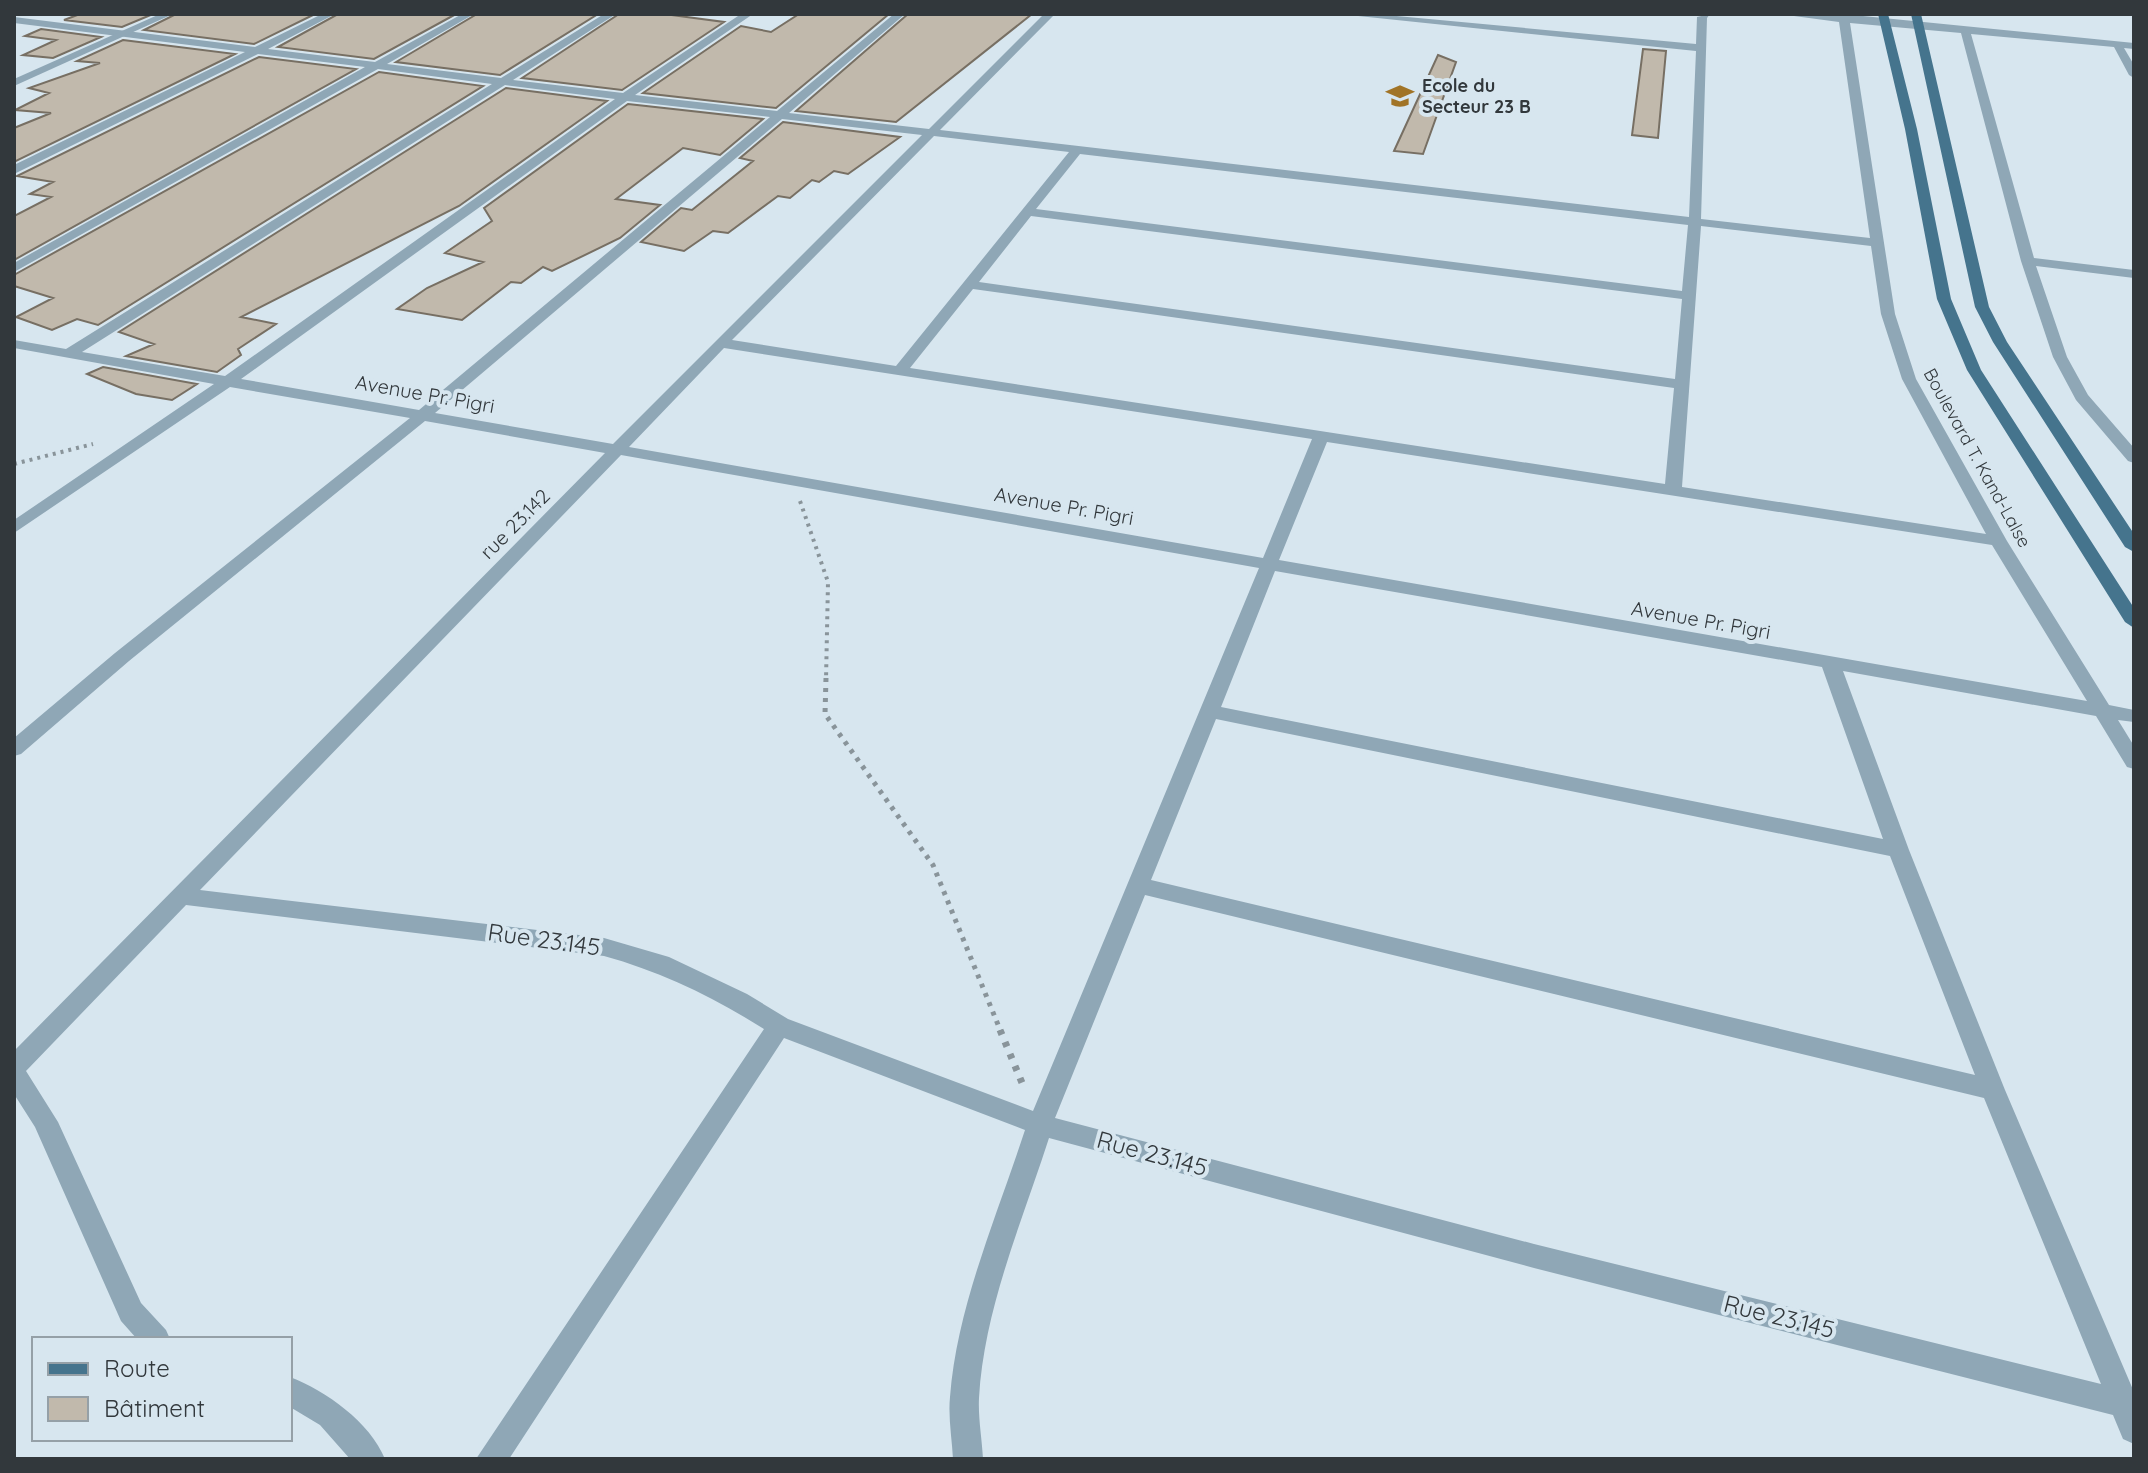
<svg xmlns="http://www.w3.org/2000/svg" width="2148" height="1473" font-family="Quicksand,sans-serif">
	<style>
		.building { fill: #c1b9ac; stroke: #776f63; stroke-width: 2 }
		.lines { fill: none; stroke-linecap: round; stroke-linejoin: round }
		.path-far2 { stroke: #89949a; stroke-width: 4; stroke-dasharray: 3 5; stroke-linecap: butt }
		.path-far1 { stroke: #89949a; stroke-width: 5; stroke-dasharray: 4 6; stroke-linecap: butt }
		.path { stroke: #89949a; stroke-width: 7; stroke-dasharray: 5 8; stroke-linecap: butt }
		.minor { fill: #8fa7b6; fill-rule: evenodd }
		.tertiary { fill: #8fa7b6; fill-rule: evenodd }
		.primary { fill: #45748d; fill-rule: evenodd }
		.labels { text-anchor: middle; stroke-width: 8; stroke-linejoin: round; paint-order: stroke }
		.far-poi-label { font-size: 18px; font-weight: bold; fill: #32383c; stroke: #d7e6ef; text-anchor: start }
		.far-street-label { font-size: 18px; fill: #32383c; stroke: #d7e6ef }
		.street-label { font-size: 20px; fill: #32383c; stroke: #d7e6ef }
		.near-street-label { font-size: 24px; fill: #32383c; stroke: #d7e6ef }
	</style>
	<rect width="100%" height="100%" fill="#d7e6ef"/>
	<path class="building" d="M80 14H153L122 27 64 20Z
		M176 14H315L254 44 144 30Z
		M338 14H456L374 59 278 47Z
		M477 14H598L500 75 396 62Z
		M619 14H664L724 22 622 90 522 78Z
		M799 14H889L776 108 643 93 741 26 771 32Z
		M908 14H1032L896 122 796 111Z
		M41 29 101 37 53 58 23 55 56 40 25 36Z
		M123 40 235 54 14 162V128L51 113 15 110 49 93 29 88 100 63 77 61Z
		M1643 49 1666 51 1658 138 1632 135Z
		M1438 55 1456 62 1423 154 1394 151Z
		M259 57 356 69 14 260V216L51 197 30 194 53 182 17 176Z
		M379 72 483 86 98 325 77 319 52 330 16 317 53 298 14 286V275Z
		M506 88 607 101 459 206 241 317 276 324 238 349 241 355 217 372 126 356 154 344 119 332Z
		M628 104 763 119 720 155 683 148 616 199 660 205 620 238 552 271 543 267 521 283 511 282 462 320 397 309 427 288 483 262 445 253 492 221 484 208Z
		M783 122 900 137 848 174 834 171 819 182 812 180 790 198 778 196 728 233 713 231 684 251 641 242 681 208 692 210 753 161 740 158Z
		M103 367 197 384 172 400 136 394 87 374Z"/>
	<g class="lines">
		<path class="path-far2" d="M14 464 93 444
			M800 501 828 582 826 680"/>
		<path class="path-far1" d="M826 678 825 714 933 865 1001 1032"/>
		<path class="path" d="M1000 1030 1025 1090"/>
		<path class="minor" d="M322 14H335L268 49 375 62 462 14H474L387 64 501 78 604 14H616L513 80 623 93 741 14H753L635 95 777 111 894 14H905L789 113 929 129 1044 14H1055L940 130 1689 217 1696 51 1339 14H1375L1696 44 1697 17 1710 14 1707 18 1701 219 1870 238 1839 22 1779 14H1843L2134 43V49L2124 48 2134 65V78L2129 75 2114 47 1971 34 2034 258 2134 270V278L2036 266 2067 357 2088 395 2134 448V463L2128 461 2076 400 2053 357 2021 261 1961 33 1850 23 1895 314 1916 379 2007 541 2109 705 2134 710V722L2118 720 2134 746V769L2127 767 2096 716 1843 671 1909 850 2005 1090 2134 1392V1444L2123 1439 2113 1415 1534 1268 1049 1138C1022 1222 984 1309 979 1398 978 1418 982 1439 983 1459H953C952 1439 948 1417 950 1397 957 1306 997 1216 1025 1130L784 1038 509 1459H476L764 1029C713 997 662 972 604 956L186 905 26 1071 58 1122 141 1303 166 1330 170 1339H137L121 1321 35 1127 14 1094V1051L605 453 425 421 129 661 21 754 14 756V738L115 653 410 418 230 387 14 533V520L214 384 14 348V340L66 349 492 84 378 69 14 272V263L365 67 258 54 14 174V165L245 52 14 23V17L255 47ZM505 85 615 99 225 376 82 352ZM627 101 770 117 419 410 241 379ZM782 119 922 135 613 444 435 413ZM934 136 1069 152 896 366 732 340ZM1080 154 1688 225 1682 291 1036 209ZM1031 216 1682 299 1675 379 979 282ZM1701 226 1871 246 1881 314 1902 379 1986 534 1682 487ZM973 289 1674 388 1665 484 910 368ZM724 348 1312 439 1263 558 629 447ZM1327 442 1992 545 2087 701 1279 560ZM621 455 1259 568 1033 1111 788 1019 747 994 669 957 604 938 200 890ZM1275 571 1822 667 1883 839 1221 707ZM1216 719 1890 856 1975 1075 1151 880ZM1145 895 1984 1098 2101 1384 1534 1244 1055 1118Z
			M290 1377C326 1391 370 1422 385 1459H350L320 1425 290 1407Z"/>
		<path class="tertiary" d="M160 14H173L14 86V79Z"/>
		<path class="primary" d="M1878 14H1888L1917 129 1951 299 1981 370 2134 608V628L2125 622 1967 370 1937 299 1905 129Z
			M1911 14H1921L1989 307 2007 342 2134 534V552L2125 547 1993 342 1975 307Z"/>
	</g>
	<defs>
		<g id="school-bare" transform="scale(2.16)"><path d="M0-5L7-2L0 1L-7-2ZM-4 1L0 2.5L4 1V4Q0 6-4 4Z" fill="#a17426" stroke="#d7e6ef" stroke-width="2.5" paint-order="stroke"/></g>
	</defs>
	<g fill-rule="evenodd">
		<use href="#school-bare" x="1400" y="96"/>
	</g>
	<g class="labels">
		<g class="far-poi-label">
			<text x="1422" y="92">Ecole du<tspan x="1422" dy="21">Secteur 23 B</tspan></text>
		</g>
		<g class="far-street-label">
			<text transform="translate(1977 458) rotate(61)" y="6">Boulevard T. Kand-Lalse</text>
		</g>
		<g class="street-label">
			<text transform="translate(425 394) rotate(10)" y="7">Avenue Pr. Pigri</text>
			<text transform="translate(1064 506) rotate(10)" y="7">Avenue Pr. Pigri</text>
			<text transform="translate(515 524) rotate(-45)" y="7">rue 23.142</text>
			<text transform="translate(1701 620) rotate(10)" y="7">Avenue Pr. Pigri</text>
		</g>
		<g class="near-street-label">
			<text transform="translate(544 940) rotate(8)" y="8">Rue 23.145</text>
			<text transform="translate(1152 1154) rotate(15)" y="8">Rue 23.145</text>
			<text transform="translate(1779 1317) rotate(14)" y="8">Rue 23.145</text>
		</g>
	</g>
	<rect width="2148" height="1473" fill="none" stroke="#32383c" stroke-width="32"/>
	<rect x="32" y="1337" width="260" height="104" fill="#d7e6ef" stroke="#95a0a7" stroke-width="2"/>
	<rect x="48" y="1363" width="40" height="12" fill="#45748d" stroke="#95a0a7" stroke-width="2"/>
	<text x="104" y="1377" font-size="24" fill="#32383c">Route</text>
	<rect x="48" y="1397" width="40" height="24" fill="#c1b9ac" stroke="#95a0a7" stroke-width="2"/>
	<text x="104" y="1417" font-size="24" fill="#32383c">Bâtiment</text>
</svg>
